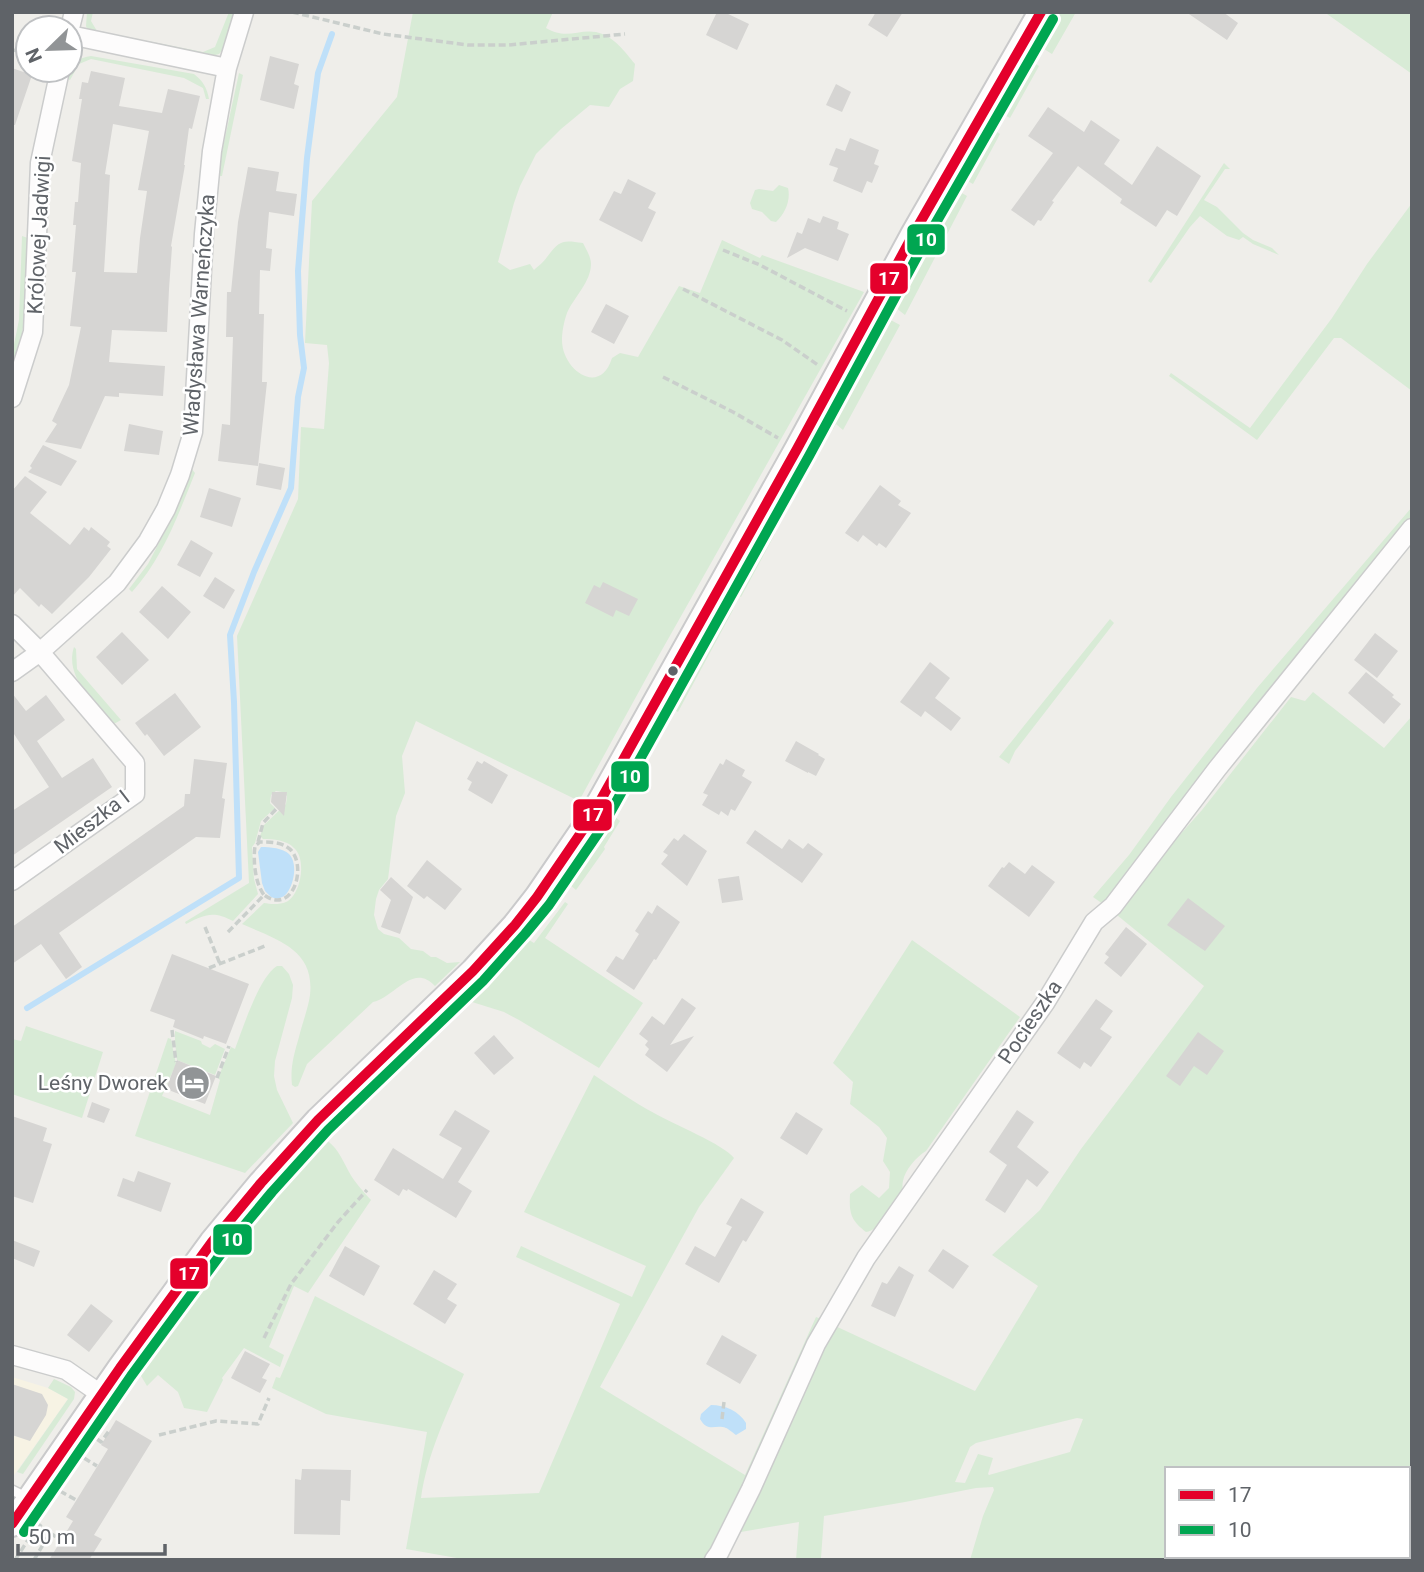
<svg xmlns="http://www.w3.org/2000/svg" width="1424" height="1572" font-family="Roboto,sans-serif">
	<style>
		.commercial { fill: #f7f3e4 }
		.green { fill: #d8ebd6; fill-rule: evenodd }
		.water { fill: #bfe0f9 }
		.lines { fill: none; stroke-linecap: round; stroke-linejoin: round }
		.stream { stroke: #bfe0f9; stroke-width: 6 }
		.building { fill: #d6d5d3; fill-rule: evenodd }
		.lane-casing { stroke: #cbcccc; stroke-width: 12 }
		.street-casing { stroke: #cbcccc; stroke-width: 21 }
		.secondary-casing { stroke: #cacacb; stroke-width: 28 }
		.path { stroke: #cacfcc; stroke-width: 3.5; stroke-dasharray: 7 3.5; stroke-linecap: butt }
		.lane { stroke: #fdfcfc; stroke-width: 9 }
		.street { stroke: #fdfcfc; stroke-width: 18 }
		.secondary { stroke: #fdfcfc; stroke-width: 24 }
		.bus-1-casing { stroke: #fff; stroke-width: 16 }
		.bus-2-casing { stroke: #fff; stroke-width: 16 }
		.bus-1 { stroke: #e4002b; stroke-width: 10 }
		.bus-2 { stroke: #00a651; stroke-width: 10 }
		.bus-dot { fill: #5f6368; stroke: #fff; stroke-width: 2.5 }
		.labels { text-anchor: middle; stroke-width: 5; stroke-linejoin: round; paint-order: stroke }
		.street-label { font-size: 21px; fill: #5f6368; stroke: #fff }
		.poi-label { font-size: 21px; fill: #5f6368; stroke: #fff; text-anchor: end }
		.line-badge { stroke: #fff; stroke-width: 2.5 }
		.badge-label { font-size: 19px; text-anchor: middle; font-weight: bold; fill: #fff }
	</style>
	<rect width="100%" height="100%" fill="#efeeea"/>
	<path class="commercial" d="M12 1377 48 1388 68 1399 12 1478Z"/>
	<path class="green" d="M87 12H93L91 21 97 31 203 52 215 47 229 12H237L229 43 219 54 208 57 88 31 86 26Z
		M413 12H553L546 28C566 40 578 29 596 32 614 36 625 52 635 64L633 81 620 89 609 107 590 105 561 129 536 154 520 186 514 203 498 262 510 270 530 264 534 270C538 266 544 262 547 257 560 240 562 240 583 243 586 249 591 257 591 264 591 282 574 297 567 313 564 321 562 332 562 340 562 370 600 397 612 358L620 353 638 357 679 286 700 293 722 240 760 258 762 255 864 292 654 664 579 801 416 721 402 756 405 793 396 816 388 879 379 890 376 899 374 915 378 929 384 934 399 938 411 949 423 951 431 957H436L447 963 460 962 435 986C413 962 395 997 373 1002L307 1064 298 1086 295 1087 292 1085C290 1068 294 1054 299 1037 302 1024 308 1009 310 995 315 949 277 940 242 924L264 903C270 904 279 905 286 902 301 895 307 859 294 848 287 840 273 839 263 839L260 836 264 825 286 804 287 796 282 792 276 791 271 795 270 803 275 808 261 821 255 843 252 847 254 879 258 894 233 921C213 911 206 914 186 924L185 922 249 883 237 636 298 499 301 427 324 429 329 363 327 345 305 343 312 201 397 97Z
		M1054 12H1076L1052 54 1036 44Z
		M1328 12H1412V74L1327 14Z
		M91 56 194 74C203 81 207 88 209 99H206L203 88 184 78 91 59 79 64 70 80 68 79C71 65 76 58 91 56Z
		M1028 59 1039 66 1010 118 999 112Z
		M239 73 243 75 222 176H219L218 170Z
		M990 127 1000 134 973 184 964 179 962 176Z
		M1224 163 1230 169H1225L1204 200 1217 207 1243 233 1253 240 1272 248 1279 255 1253 244 1243 237 1239 240 1227 236 1200 216 1190 227 1151 283 1148 281Z
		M779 185 788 188C791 200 785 214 776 222L771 221 762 212 752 209 750 203 755 190 759 189 773 191Z
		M955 189 967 196 905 315 891 304Z
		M1412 203V391L1341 338H1334L1257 440 1169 376 1171 373 1250 428 1332 318 1367 264Z
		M22 236 28 238V284L25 315 21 340 12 370V354L19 320Z
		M883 318H887L900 325 843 430 836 424 833 429 827 426 824 422Z
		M819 435 827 439 781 522 772 516Z
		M191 468 195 473C178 515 163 558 132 592L129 589 148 564 175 512Z
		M1412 507V523L1109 901 1103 904 1093 897 1129 855 1171 797 1257 688Z
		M767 530 775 534 741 597 731 591Z
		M725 605 733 610 678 712 669 707Z
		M1110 619 1114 623 1015 751 1009 764 999 757Z
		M74 647 76 649 77 669 121 720 112 725C95 703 64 677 74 647Z
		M1313 692 1384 748 1412 716V1547L1408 1544V1469H1167V1556H1352L1350 1560H970L983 1516 994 1490 993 1487 976 1488 905 1502 824 1516 821 1558 833 1560H796L799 1522 735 1533 831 1324 975 1391 1038 1286 992 1255 1040 1210 1081 1149 1204 986 1112 911 1202 810 1291 697 1305 701ZM1077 1418 1083 1419 1070 1452 989 1475 988 1474 993 1458 978 1454 965 1483 955 1482 970 1447 976 1443Z
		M608 811 620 821 604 847 605 849 576 890 569 884 576 861Z
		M565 902 568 904 545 938 643 1003 599 1068 519 1020 504 1012 472 1002 469 997C477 975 511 954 529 940L534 943Z
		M912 940 1020 1017 926 1151C916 1157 905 1170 903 1181 902 1184 903 1189 902 1192 898 1204 879 1231 866 1232 851 1220 849 1214 850 1194L862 1185 879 1198 889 1188 890 1172 883 1161 887 1138 879 1127 850 1104 853 1082 833 1063Z
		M277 966H282L289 974 293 985 292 998 275 1061 274 1076 277 1090 293 1123 245 1173 135 1136 168 1038 171 1039 176 1064 162 1096 210 1115 220 1080 218 1078 231 1047 235 1049C243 1028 259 977 277 966Z
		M26 1026 103 1052 82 1118 12 1094V1039L21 1041Z
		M175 1031 201 1041 202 1044 210 1048 215 1044 225 1049 215 1075 177 1060 175 1042Z
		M594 1075C614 1088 633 1102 654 1113 671 1123 725 1145 734 1158L699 1207 600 1387 745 1475 816 1317 821 1319V1324L708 1560H468L406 1549 427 1432 326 1414 272 1388 276 1377 280 1378 315 1296 464 1374C447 1414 427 1454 421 1498L539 1493 620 1304 516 1257 521 1246 632 1297 646 1266 524 1212Z
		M322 1137C337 1146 341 1157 349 1172 355 1183 363 1191 371 1200L308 1293 294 1286 269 1347 284 1355 280 1367 244 1348 222 1378 223 1380 207 1412 184 1408 178 1392 158 1375 147 1386 138 1371 137 1361C195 1284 250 1202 322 1137Z
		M54 1379 71 1387 75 1392 74 1399 23 1474 17 1472 68 1399 48 1388Z"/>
	<path class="water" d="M261 847C270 847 283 848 289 854 298 863 294 884 287 893 284 897 282 897 277 899L271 897 265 891 262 883 258 852Z
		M711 1405C725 1405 739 1411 746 1423V1429L736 1435C736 1435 727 1428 726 1428 715 1424 708 1433 700 1419L701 1414Z"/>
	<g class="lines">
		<path class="stream" d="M27 1008 239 878 234 702 230 635 254 572 291 488 298 397 304 368 300 335 298 271 307 158 318 73 332 34"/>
	</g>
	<path class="building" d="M717 12H724L749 24 737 50 706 35Z
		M876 12H903L887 37 868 25Z
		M1186 12H1223L1238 23 1227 40Z
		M270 56 299 64 294 84 299 86 294 109 260 100Z
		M12 68 32 75 15 125H12Z
		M91 71 125 78 119 106 162 113 168 89 200 96 192 129 189 128 184 165H185L171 246 172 247 169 289 167 332 112 330 109 362 165 366 163 396 119 393V397L105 396 81 449 45 442 57 424 52 421 69 385 81 327 70 326 76 272H72L76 225H73L75 202H78L81 163 72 161 82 99H79L82 82 88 83ZM113 124 149 131 138 190 147 191 140 238 137 273 104 272 110 175 105 174Z
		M836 84 851 92 842 112 826 105Z
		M1048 107 1084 132 1091 120 1120 140 1104 164 1132 185 1157 146 1201 176 1177 216 1167 210 1156 227 1120 203 1122 199 1078 166 1052 201 1054 202 1041 221 1038 220 1034 226 1011 210 1053 153 1028 136Z
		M850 138 879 150 874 164 879 166 872 183 867 181 862 193 833 181 838 168 829 165 836 148 845 151Z
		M248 167 279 172 276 191 297 194 294 216 269 212 266 248 272 249 270 271 260 270 259 314H264L262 382H267L258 466 218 461 222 424 230 425 233 337H226L227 292H231L238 222Z
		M628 179 656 193 648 208 656 212 642 242 599 220 614 191 621 194Z
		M823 216 839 222 837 229 849 234 838 261 805 248 787 258 797 232 802 234 808 218 820 223Z
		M606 304 629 316 614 344 591 332Z
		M129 424 163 431 159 455 124 451Z
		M43 445 77 461 61 486 28 472 32 468 30 466Z
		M259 463 285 468 281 490 256 485Z
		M25 476 47 492 30 513 70 545 84 527 89 531 91 527 110 542 107 546 111 549 89 577 52 614 41 604 39 607 20 588 12 597V491Z
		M880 485 901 501 898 505 911 513 886 548 879 543 877 546 863 535 858 542 845 533Z
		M209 488 241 498 232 527 200 517Z
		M191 540 213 553 200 577 177 565Z
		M215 577 235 590 224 609 203 596Z
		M603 582 638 599 629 616 616 610 613 617 585 603 594 585 600 588Z
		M162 586 191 612 168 639 139 612Z
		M122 632 149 660 122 685 96 657Z
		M1375 633 1398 651 1377 678 1354 660Z
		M930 662 950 678 935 698 961 718 951 731 925 711 921 717 900 702Z
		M1366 672 1394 695 1392 697 1401 704 1384 724 1348 693Z
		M12 693 26 711 46 695 65 720 37 741 62 778 93 758 112 787 12 856V811L49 787 12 731Z
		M175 693 201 727 164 756 147 734 145 736 135 723Z
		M796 741 819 754 818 755 825 759 816 776 808 772V773L785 761Z
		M194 759 227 763 222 798 225 799 220 838 196 837 59 933 82 967 66 979 41 944 12 964V927L184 806 185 794H190Z
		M726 759 745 770 742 776 752 782 735 811 731 809 728 816 721 811 719 815 702 805 708 795 703 793 720 763 723 765Z
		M477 761 482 764 484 761 508 775 492 804 468 790 472 782 467 779Z
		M272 792H287L284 816 271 802Z
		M755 830 782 849 789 839 803 849 808 843 823 854 802 883 746 843Z
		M684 834 707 851 687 886 661 864 668 855 663 852 674 838 678 841Z
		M427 860 462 889 445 910 427 896 424 899 407 886Z
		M1009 862 1025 874 1032 865 1055 882 1029 917 988 886 1002 867 1004 868Z
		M739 876 743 900 722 903 718 879Z
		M391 877 413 897 400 934 381 927 391 900 380 890Z
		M1188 898 1225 926 1205 951 1167 925Z
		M657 905 680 922 656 960 654 959 634 990 606 971 616 956 623 960 639 934 635 931 648 911 652 914Z
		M1126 927 1147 944 1121 977 1104 963 1109 957 1105 954Z
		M172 954 249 984 226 1044 204 1036 203 1039 173 1027 175 1020 150 1011Z
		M682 998 696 1008 670 1045 694 1036 667 1072 645 1055 649 1049 645 1045 648 1041 639 1034 652 1016 664 1025Z
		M1096 999 1113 1011 1100 1029 1112 1037 1091 1067 1084 1062 1080 1069 1057 1053Z
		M1198 1032 1224 1051 1207 1075 1194 1066 1180 1086 1166 1076Z
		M494 1035 514 1058 494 1075 474 1053Z
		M177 1060 216 1076 205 1104 166 1089Z
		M92 1102 110 1109 104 1123 87 1117Z
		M455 1110 490 1131 458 1182 472 1191 456 1218 408 1189 407 1191 403 1189 399 1196 374 1180 393 1148 443 1179 462 1148 439 1135Z
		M1017 1110 1034 1122 1017 1147 1049 1172 1037 1187 1027 1179 1005 1213 985 1200 1007 1165 989 1152Z
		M796 1112 823 1129 807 1155 780 1138Z
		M12 1116 47 1128 43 1141 52 1144 33 1203 12 1196Z
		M138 1171 171 1183 161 1212 117 1196 123 1178 134 1182Z
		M741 1198 764 1212 746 1242 743 1240 719 1283 685 1264 695 1246 715 1257 732 1227 726 1224Z
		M12 1240 40 1251 34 1267 12 1258Z
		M345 1246 380 1266 364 1296 329 1276Z
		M943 1249 969 1266 953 1289 928 1271Z
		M899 1266 914 1275 895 1317 871 1306 882 1282 887 1284Z
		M434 1270 457 1284 447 1299 457 1305 445 1324 413 1304Z
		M91 1304 113 1321 89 1352 67 1335Z
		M722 1335 757 1355 740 1384 706 1364Z
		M245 1351 270 1364 262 1378 267 1380 260 1393 231 1378Z
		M12 1384 42 1394 48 1405 46 1415 30 1441 12 1435Z
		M116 1420 152 1441 94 1535 102 1539 89 1560H49L73 1521 66 1517 108 1449 101 1445Z
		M302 1469 351 1470 350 1501 341 1500 340 1535 294 1534 295 1479 301 1480Z"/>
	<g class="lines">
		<g class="lane-casing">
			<path id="lane" d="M12 1490 28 1498"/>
		</g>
		<g class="street-casing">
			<path id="street" d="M70 28 74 12
				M70 35 227 68
				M12 398 33 332 40 163 60 70
				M12 624 40 652 135 763V794L12 881
				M12 672 40 652 117 583 148 541 166 509 180 475 193 432 204 234 212 151 227 68 244 12
				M12 1355 66 1370 102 1395
				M714 1560 719 1553 751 1489 816 1344 866 1258 1045 1003 1094 922 1113 906 1217 769 1412 528"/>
		</g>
		<g class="secondary-casing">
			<path id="secondary" d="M12 1524 120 1368 212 1242 261 1183 318 1120 473 971 515 925 537 897 589 821 797 449 914 233 1041 12"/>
		</g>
		<path class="path" d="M292 12 383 34 468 45H509L625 34
			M12 50 28 52
			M723 250 760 265 847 311
			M683 289 782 340 818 365
			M663 377 733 412 778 438
			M258 842 263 823 278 807
			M205 927 220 964
			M228 932 264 895C295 917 309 860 287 847 280 842 269 842 260 842L255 846C253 861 255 883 264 895
			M209 968 265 946
			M172 1030 176 1062
			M217 1078 229 1046
			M264 1338 291 1284 338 1222 367 1190
			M722 1419 724 1402
			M159 1435 216 1421 258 1424 269 1398
			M97 1439 101 1442 109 1431
			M84 1458 97 1466
			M60 1491 76 1500
			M50 1533 61 1540
			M15 1560 28 1540
			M34 1560 50 1533 38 1524"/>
		<use href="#lane" class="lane"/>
		<use href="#street" class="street"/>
		<use href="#secondary" class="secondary"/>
		<g class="bus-1-casing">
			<path id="bus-1" d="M12 1524 120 1368 212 1242 261 1183 318 1120 473 971 515 925 537 897 589 821 797 449 914 233 1041 12"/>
		</g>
		<g class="bus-2-casing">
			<path id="bus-2" d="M24 1532 131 1376 223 1251 272 1192 328 1130 483 981 525 934 549 905 601 829 809 456 926 240 1053 19"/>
		</g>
		<use href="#bus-1" class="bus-1"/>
		<use href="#bus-2" class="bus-2"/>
	</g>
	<defs>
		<g id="hotel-disc" transform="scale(1.75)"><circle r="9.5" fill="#919496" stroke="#fff"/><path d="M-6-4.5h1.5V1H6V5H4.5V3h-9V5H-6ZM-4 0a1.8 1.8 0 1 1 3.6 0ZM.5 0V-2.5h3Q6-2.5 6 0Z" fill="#fff"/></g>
	</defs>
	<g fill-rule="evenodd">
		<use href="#hotel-disc" x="193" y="1083"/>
	</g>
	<circle class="bus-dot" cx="673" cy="671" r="6"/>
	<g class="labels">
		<g class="street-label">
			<text transform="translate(39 235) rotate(-87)" y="7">Królowej Jadwigi</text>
			<text transform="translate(199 315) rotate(-86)" y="7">Władysława Warneńczyka</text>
			<text transform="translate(92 822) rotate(-38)" y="7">Mieszka I</text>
			<text transform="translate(1030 1022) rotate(-56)" y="7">Pocieszka</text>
		</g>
		<g class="poi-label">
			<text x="168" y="1090">Leśny Dworek</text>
		</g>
	</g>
	<g class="line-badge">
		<rect x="906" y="223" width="40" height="33" rx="7" fill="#00a651"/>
		<rect x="869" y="262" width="40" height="33" rx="7" fill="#e4002b"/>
		<rect x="610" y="760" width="40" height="33" rx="7" fill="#00a651"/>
		<rect x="572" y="798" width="41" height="34" rx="7" fill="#e4002b"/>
		<rect x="212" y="1223" width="41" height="33" rx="7" fill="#00a651"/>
		<rect x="169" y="1257" width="40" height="33" rx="7" fill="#e4002b"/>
	</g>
	<g class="badge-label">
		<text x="926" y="246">10</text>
		<text x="889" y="285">17</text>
		<text x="630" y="783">10</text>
		<text x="593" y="821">17</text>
		<text x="232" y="1246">10</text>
		<text x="189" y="1280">17</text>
	</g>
	<rect width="1424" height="1572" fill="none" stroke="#5f6368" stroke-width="28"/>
	<rect x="1165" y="1467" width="245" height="91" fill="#ffffff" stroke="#bfc1c3" stroke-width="2"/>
	<rect x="1179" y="1490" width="35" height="10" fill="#e4002b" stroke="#bfc1c3" stroke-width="2"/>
	<text x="1228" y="1502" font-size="21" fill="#5f6368">17</text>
	<rect x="1179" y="1525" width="35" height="10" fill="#00a651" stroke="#bfc1c3" stroke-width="2"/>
	<text x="1228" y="1537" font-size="21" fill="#5f6368">10</text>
	<g transform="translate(49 49) rotate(247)"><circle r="33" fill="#ffffff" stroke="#bfc1c3" stroke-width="2"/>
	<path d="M0-5L12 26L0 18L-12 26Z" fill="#919496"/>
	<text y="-10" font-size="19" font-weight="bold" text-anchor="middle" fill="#5f6368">N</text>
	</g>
	<path d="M18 1544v10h147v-10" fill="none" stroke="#5f6368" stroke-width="3.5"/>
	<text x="28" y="1544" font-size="21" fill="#5f6368" stroke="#ffffff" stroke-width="5" paint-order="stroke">50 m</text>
</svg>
